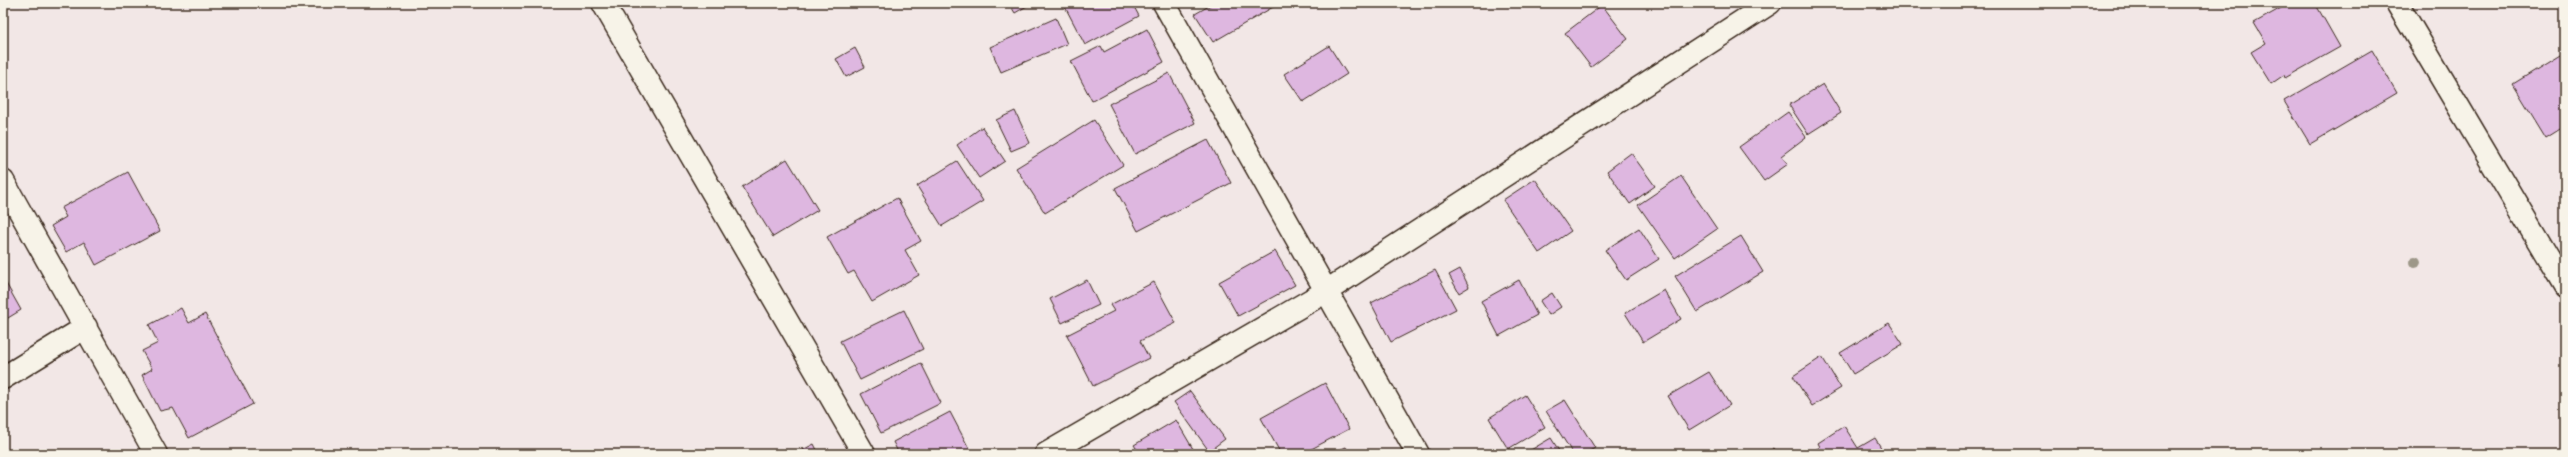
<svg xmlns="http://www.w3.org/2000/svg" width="2568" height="457" font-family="'Patrick Hand',sans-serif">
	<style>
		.building { fill: #deb7e0; stroke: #3b2a1e }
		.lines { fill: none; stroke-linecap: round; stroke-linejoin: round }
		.minor-casing { stroke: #3b2a1e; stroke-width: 25 }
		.minor { stroke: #f7f3e8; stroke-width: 22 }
		.tree { fill: #9d9788 }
	</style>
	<rect width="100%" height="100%" fill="#f2e7e6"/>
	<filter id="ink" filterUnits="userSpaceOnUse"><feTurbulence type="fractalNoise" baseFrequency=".025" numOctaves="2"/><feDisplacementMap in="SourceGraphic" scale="8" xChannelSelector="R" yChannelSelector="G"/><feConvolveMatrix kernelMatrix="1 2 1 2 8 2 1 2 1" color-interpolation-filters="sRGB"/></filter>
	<g filter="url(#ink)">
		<path class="building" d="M1009 3H1032L1015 13Z
			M1063 3H1132L1139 16 1085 45Z
			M1214 3H1280L1213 42 1195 14Z
			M2290 3H2315L2340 47 2285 78 2284 75 2271 84 2251 52 2266 43 2254 23Z
			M1602 5 1628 39 1591 67 1565 33Z
			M1056 18 1067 44 1001 72 990 47Z
			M1147 29 1164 62 1092 101 1071 61 1101 46 1104 52Z
			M1329 46 1347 74 1303 102 1284 74Z
			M855 48 865 67 846 77 836 59Z
			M2372 50 2397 93 2310 144 2284 101Z
			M2565 52V126L2546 138 2513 84Z
			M1169 73 1195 123 1135 154 1109 104Z
			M1823 84 1841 113 1808 134 1789 105Z
			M1015 111 1030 143 1011 151 996 120Z
			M1788 112 1806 137 1781 156 1788 164 1764 181 1739 147Z
			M1094 120 1123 165 1045 213 1016 168Z
			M982 127 1005 161 979 178 957 145Z
			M1208 140 1231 183 1138 231 1115 188Z
			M1631 153 1655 186 1630 204 1607 171Z
			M787 159 818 210 773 237 742 187Z
			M957 161 983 201 942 226 917 186Z
			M128 172 160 231 96 265 84 242 66 252 51 226 66 217 61 208Z
			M1681 176 1717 229 1675 258 1638 205Z
			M1535 179 1571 231 1539 253 1503 200Z
			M897 198 921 241 905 250 919 275 872 302 854 271 848 274 827 237Z
			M1639 228 1659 259 1626 280 1605 250Z
			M1741 236 1763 272 1697 312 1675 276Z
			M1275 251 1295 285 1238 316 1219 282Z
			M1460 269 1469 287 1459 293 1449 275Z
			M1435 270 1456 309 1391 342 1371 303Z
			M3 278 21 310 3 321Z
			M1087 280 1099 305 1062 323 1050 299Z
			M1519 280 1537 315 1499 336 1481 301Z
			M1154 282 1176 323 1140 341 1149 358 1093 386 1067 335 1114 311 1110 305Z
			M1664 290 1681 319 1643 342 1625 313Z
			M1552 293 1561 307 1549 315 1540 301Z
			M181 308 189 323 205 314 253 404 189 438 173 408 160 411 142 375 152 369 142 351 158 343 149 325Z
			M904 310 923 349 860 380 840 341Z
			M1889 323 1903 344 1853 374 1840 353Z
			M1822 357 1841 388 1812 406 1793 376Z
			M921 363 941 403 881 433 861 394Z
			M1709 372 1730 405 1689 430 1668 396Z
			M1325 383 1349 429 1302 454H1281L1261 418Z
			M1190 391 1225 439 1209 451 1174 402Z
			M1525 395 1545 427 1508 449 1489 418Z
			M1565 400 1595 448 1584 454H1573L1546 411Z
			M950 412 972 454H899L893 442Z
			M1176 420 1196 454H1140L1134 445Z
			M1844 426 1858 448 1875 438 1885 454H1808L1820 447 1818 443Z
			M1551 438 1561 454H1524Z
			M814 444 819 454H795Z
			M1346 447 1349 454H1330Z
			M1774 448 1778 454H1765Z"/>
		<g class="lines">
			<g class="minor-casing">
				<path id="minor" d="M603 3 864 454
					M1164 3 1418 454
					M2397 3 2565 286
					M3 181 156 454
					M3 378 86 327
					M1046 454 1325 292 1770 3"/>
			</g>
			<use href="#minor" class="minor"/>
		</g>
		<circle class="tree" cx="2415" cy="262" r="6"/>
	</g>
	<rect width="2568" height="457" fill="none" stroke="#f7f3e8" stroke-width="16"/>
	<rect x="8" y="8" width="2552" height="441" fill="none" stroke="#3b2a1e" stroke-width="1.5" filter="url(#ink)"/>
</svg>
